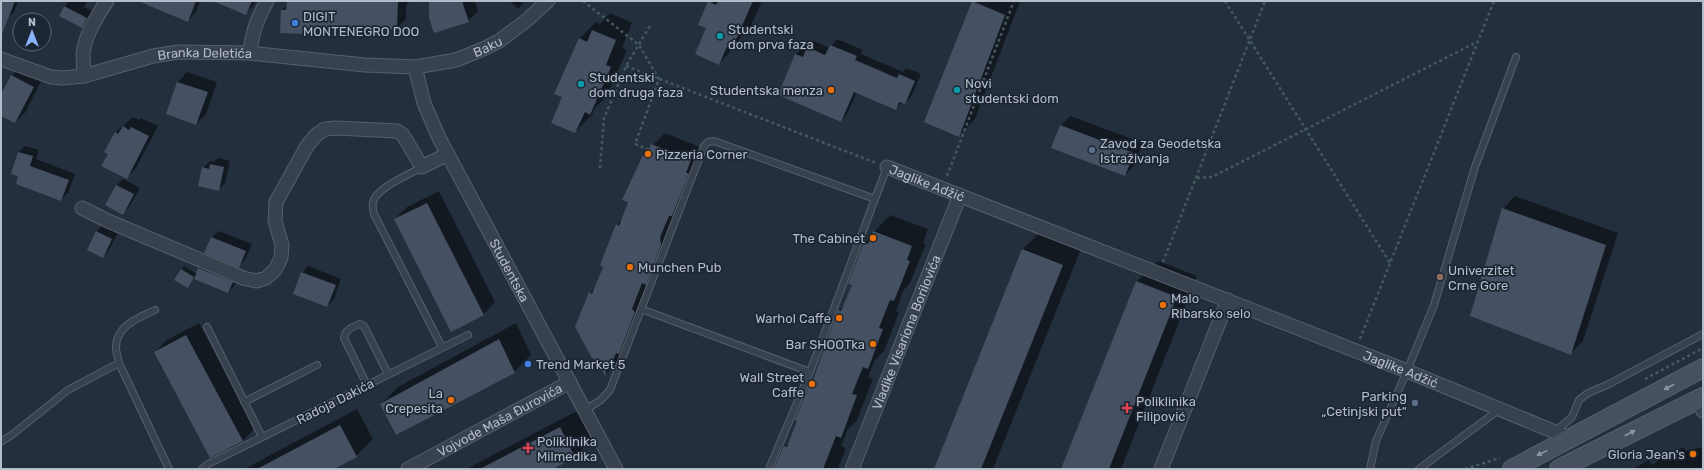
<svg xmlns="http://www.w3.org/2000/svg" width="1704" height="470" font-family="Rubik,sans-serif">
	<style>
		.shadow { fill: #0007 }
		.building { fill: #455162 }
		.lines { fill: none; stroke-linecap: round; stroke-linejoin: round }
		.service-casing { stroke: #565f6c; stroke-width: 8 }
		.minor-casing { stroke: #565f6c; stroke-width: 15 }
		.secondary-casing { stroke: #565f6c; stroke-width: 20 }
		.path { stroke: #44595c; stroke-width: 2.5; stroke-dasharray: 3 3; stroke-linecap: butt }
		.service { stroke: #38414e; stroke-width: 6 }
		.minor { stroke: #38414e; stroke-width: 13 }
		.secondary { stroke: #465061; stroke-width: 18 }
		.oneway { fill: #8e96a5 }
		.shop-dot { fill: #3f7fe0; stroke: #1d2633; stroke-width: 1.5 }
		.culture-dot { fill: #0f9aa8; stroke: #1d2633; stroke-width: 1.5 }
		.food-dot { fill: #e8710a; stroke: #1d2633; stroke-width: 1.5 }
		.service-dot { fill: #5c6f8a; stroke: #1d2633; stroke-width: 1.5 }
		.education-dot { fill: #8d6e63; stroke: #1d2633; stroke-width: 1.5 }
		.health-dot { fill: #e0444e; stroke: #1d2633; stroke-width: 1.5 }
		.labels { text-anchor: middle; stroke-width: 3.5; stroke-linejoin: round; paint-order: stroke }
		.poi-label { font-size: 13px; fill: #b4bcc9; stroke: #1d2633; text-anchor: start }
		.street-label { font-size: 13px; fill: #b4bcc9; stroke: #1d2633 }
	</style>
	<rect width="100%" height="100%" fill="#242f3e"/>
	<path class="shadow" d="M1 1H18L14 12 8 17 1 15Z
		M68 1H87L84 7 93 11 88 20 82 27 60 16Z
		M142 1H200L196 12 187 21Z
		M216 1H256L254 5 245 14Z
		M288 1H410L406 5V19L397 28H307L302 33 282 10 288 4Z
		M430 1H475L478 11 468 21Z
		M510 1H525L518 9Z
		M710 1H762L750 28 739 39 735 47 719 63 707 28 699 24Z
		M974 1H1020L975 119 959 135Z
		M610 13 632 23 622 48 627 50 606 97 595 108 592 115 575 132 564 96 579 39 596 22 600 24Z
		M837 39 863 50 861 54 903 72 906 68 921 74 911 97 904 103 902 102 895 109 857 92 847 114 841 121 796 55 802 48 807 50 814 41 830 48Z
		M21 66 43 77 25 113 15 122 1 115V97L12 76Z
		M187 72 217 82 206 114 196 124 167 114 178 82Z
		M1070 116 1143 143 1134 166 1125 175 1052 147 1061 125Z
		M133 117 139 120 141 118 158 126 136 168 126 178 116 132Z
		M665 133 702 148 623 351 619 356 617 362 606 374 599 360 590 293 596 287 617 225 622 219 643 155Z
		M25 146 39 150 36 159 75 174 68 193 61 199 19 176 12 174 19 152Z
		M218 158 230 161 225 183 218 190 203 168 210 161 214 162Z
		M123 179 140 188 129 207 123 213 106 204 117 185Z
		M439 191 495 302 483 315 395 219 407 207Z
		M1515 196 1618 233 1583 341 1571 353 1503 209Z
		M890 215 928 229 923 243 926 244 910 283 903 291 896 311 899 312 884 351 875 360 868 377 873 379 857 420 848 429 841 446 846 448 838 469H775L784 447 791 441 839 311 845 304 853 285 865 243 872 236 874 232Z
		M103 225 118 232 109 250 103 257 88 249 97 231Z
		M1044 229 1083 244 993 469H935L1023 249Z
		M219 231 252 244 245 260 239 266 206 252 212 237Z
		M1158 261 1197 276 1121 469H1062L1137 281Z
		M205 262 239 276 235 285 228 292 194 278 187 287 182 269 184 266 197 274 199 268Z
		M308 266 341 279 334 299 327 306 302 273Z
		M199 323 255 428 243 441 155 352 167 340Z
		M516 323 531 355 514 372 381 404 398 387Z
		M357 409 373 439 356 456 332 469H244Z
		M577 411 592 440 575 456 551 469H466Z
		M1683 447 1686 451 1703 447V469H1633L1649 460 1651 465Z"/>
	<path class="building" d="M1 1H15L2 34H1Z
		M138 1H196L188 22Z
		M213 1H252L246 15Z
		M287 1H398L397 29H303L302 34 280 33 281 10H286Z
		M429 1H462L469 22 434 33 429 18Z
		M708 1 716 5 718 1H753L733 46 728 44 719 65 695 54 706 28 698 25Z
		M972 1 1005 15 959 137 924 122Z
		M64 6 87 18 82 28 59 16Z
		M592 30 616 40 606 65 611 67 590 115 585 112 575 133 551 123 562 97 554 94 579 38 587 42Z
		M830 45 857 56 855 60 897 78 899 74 915 81 905 104 899 102 896 110 854 92 841 122 778 95 795 54 803 57 807 47 825 55Z
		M11 75 34 87 15 123 1 116V94Z
		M177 82 208 92 196 125 166 114Z
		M1060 125 1134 153 1125 176 1051 148Z
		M123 126 129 130 131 127 149 136 127 179 101 166 108 154 104 152 115 132 118 134Z
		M651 144 691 160 686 173H689L672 216H669L660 237 661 245 646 285 642 283 632 309 635 312 619 354 616 353 611 365 608 363 605 376 598 361 592 358 575 327 589 292 592 294 603 267 600 265 616 224 619 226 628 202 622 200 643 155 646 156Z
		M18 152 33 156 30 166 69 180 61 201 16 184 18 176 11 174Z
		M210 164 224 167 219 191 198 186 202 167 209 169Z
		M116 185 134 194 123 215 105 205Z
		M427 203 484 315 451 332 394 219Z
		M1502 208 1606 245 1571 355 1470 316Z
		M96 231 112 239 103 258 87 250Z
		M873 231 912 246 907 260 910 261 894 301 890 300 879 328 883 329 868 369 863 367 852 394 857 395 841 438 836 436 823 469H774L784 446 787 447 797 421 795 420 812 379 813 380 838 310 841 311 852 285 848 284 864 242 868 244Z
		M211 237 246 251 239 268 204 253Z
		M1022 249 1063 265 981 469H934Z
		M198 268 233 282 228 293 194 279Z
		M181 269 194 277 188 288 174 280Z
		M301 272 336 285 327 307 293 294Z
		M1136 281 1177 297 1109 469H1061Z
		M186 335 243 441 210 458 154 352Z
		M499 339 515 373 396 435 380 404Z
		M340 425 357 457 334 469H257Z
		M560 427 575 457 553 469H480Z"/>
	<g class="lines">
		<g class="service-casing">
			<path id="service" d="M422 167C409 175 377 187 373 202 372 206 373 210 374 214L442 347
				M641 309 810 372
				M155 310C138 318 116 326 116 347 116 352 118 358 119 363L169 469
				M207 327 262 437
				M367 385 344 338C345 329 353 327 360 324L364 326 388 374
				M244 402 317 365
				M585 410 601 400 610 390 704 146 708 142 714 141 875 199
				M1556 431 1572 417 1579 400 1588 393 1609 384 1703 334
				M1 442 13 434 68 390 119 363
				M202 469 208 464 468 335
				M769 469 810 372 887 167
				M1370 469 1376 441 1407 371 1434 305 1475 167 1516 57
				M1419 469 1500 409"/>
		</g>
		<g class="minor-casing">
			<g id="minor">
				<path d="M250 53C252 32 257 20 267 1"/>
				<path id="s1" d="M1 59 51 77 63 78 84 76 153 56 179 52 250 53 365 65 415 67 456 60 483 49 499 41 526 21 548 1"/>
				<path id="s2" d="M415 67 424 103 439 138 616 469"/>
				<path d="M84 76C84 69 83 61 83 54 85 35 97 16 107 1"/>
				<path id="s3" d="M887 167 1407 371 1572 439"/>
				<path d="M82 208 108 221 243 278 256 281 266 278 275 270 281 258 282 245 275 221 276 202 307 146 316 135 325 129 336 128 397 131 403 135 422 167 448 154"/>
				<path d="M1697 400 1703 411"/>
				<path id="s4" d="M408 469 570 382"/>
				<path id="s5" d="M852 469 960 195"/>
				<path d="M1161 469 1228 300"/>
			</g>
		</g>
		<g class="secondary-casing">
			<path id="secondary" d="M1512 469 1703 368
				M1559 469 1703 397"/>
		</g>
		<path class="path" d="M583 1 639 45 659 79 635 144 686 165
			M1225 1 1390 263
			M626 66 876 163
			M600 168 604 118 626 66 650 26
			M947 176 1014 1
			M1197 178 1212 177 1477 42
			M1163 262 1265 1
			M1360 339 1494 1
			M1645 379 1703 348
			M1465 469 1500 458"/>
		<use href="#service" class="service"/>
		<use href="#minor" class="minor"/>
		<use href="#secondary" class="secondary"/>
	</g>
	<defs><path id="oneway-solid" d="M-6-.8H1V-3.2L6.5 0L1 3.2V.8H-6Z"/></defs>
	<g class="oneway">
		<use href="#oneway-solid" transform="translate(1669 387) rotate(152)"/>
		<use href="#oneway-solid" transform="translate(1630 433) rotate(-27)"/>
		<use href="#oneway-solid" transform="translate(1542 453) rotate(154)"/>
	</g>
	<g class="shop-dot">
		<circle cx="295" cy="23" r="4"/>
		<circle cx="528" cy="364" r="4"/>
	</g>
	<g class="culture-dot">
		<circle cx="720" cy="36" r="4"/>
		<circle cx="581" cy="84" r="4"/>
		<circle cx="957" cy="90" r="4"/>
	</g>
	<g class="food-dot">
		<circle cx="831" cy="90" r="4"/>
		<circle cx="648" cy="154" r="4"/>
		<circle cx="873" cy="238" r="4"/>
		<circle cx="630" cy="267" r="4"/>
		<circle cx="1163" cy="305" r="4"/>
		<circle cx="839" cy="318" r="4"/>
		<circle cx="873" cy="344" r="4"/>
		<circle cx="812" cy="384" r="4"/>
		<circle cx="451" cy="400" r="4"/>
		<circle cx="1693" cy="454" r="4"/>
	</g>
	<g class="service-dot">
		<circle cx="1092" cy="150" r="4"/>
		<circle cx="1415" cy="403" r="4"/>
	</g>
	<circle class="education-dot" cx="1440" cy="277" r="4"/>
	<g class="health-dot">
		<path d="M1125 402h4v4h4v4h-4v4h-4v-4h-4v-4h4z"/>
		<path d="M526 442h4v4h4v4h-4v4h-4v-4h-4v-4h4z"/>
	</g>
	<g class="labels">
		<g class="poi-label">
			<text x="303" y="21">DIGIT<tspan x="303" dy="15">MONTENEGRO DOO</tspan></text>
			<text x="728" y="34">Studentski<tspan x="728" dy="15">dom prva faza</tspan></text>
			<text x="589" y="82">Studentski<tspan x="589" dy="15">dom druga faza</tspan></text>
			<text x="965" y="88">Novi<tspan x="965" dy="15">studentski dom</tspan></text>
			<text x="823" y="95" text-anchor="end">Studentska menza</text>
			<text x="1100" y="148">Zavod za Geodetska<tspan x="1100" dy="15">Istraživanja</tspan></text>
			<text x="656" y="159">Pizzeria Corner</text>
			<text x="865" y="243" text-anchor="end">The Cabinet</text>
			<text x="638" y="272">Munchen Pub</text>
			<text x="1448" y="275">Univerzitet<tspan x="1448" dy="15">Crne Gore</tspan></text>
			<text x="1171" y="303">Malo<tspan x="1171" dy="15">Ribarsko selo</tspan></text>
			<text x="831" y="323" text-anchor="end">Warhol Caffe</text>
			<text x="865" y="349" text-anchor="end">Bar SHOOTka</text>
			<text x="536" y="369">Trend Market 5</text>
			<text x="804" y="382" text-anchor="end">Wall Street<tspan x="804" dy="15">Caffe</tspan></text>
			<text x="443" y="398" text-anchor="end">La<tspan x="443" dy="15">Crepesita</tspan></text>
			<text x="1407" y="401" text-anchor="end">Parking<tspan x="1407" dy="15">„Cetinjski put“</tspan></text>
			<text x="1136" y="406">Poliklinika<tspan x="1136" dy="15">Filipović</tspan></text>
			<text x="537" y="446">Poliklinika<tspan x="537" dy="15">Milmedika</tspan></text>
			<text x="1685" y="459" text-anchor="end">Gloria Jean's</text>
		</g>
		<g class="street-label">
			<text dy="5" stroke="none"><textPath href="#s1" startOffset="497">Baku</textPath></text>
			<text dy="5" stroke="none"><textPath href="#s1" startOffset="210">Branka Deletića</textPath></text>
			<text dy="5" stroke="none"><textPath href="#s3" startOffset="43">Jaglike Adžić</textPath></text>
			<text dy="5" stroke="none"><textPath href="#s2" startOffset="225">Studentska</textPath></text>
			<text dy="5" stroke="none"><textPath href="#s5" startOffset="147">Vladike Visariona Borilovića</textPath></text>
			<text dy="5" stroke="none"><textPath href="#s3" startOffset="552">Jaglike Adžić</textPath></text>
			<text transform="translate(335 401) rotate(-27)" y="5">Radoja Dakića</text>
			<text dy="5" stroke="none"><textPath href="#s4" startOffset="104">Vojvode Maša Đurovića</textPath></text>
		</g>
	</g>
	<rect width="1704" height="470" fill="none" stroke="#b4bcc9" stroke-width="4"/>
	<g transform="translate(32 32)"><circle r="19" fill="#1d2633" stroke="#59626f"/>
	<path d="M0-3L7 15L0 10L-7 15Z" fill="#8ab4f8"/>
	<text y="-6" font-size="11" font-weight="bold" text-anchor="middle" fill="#b4bcc9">N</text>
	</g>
</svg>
